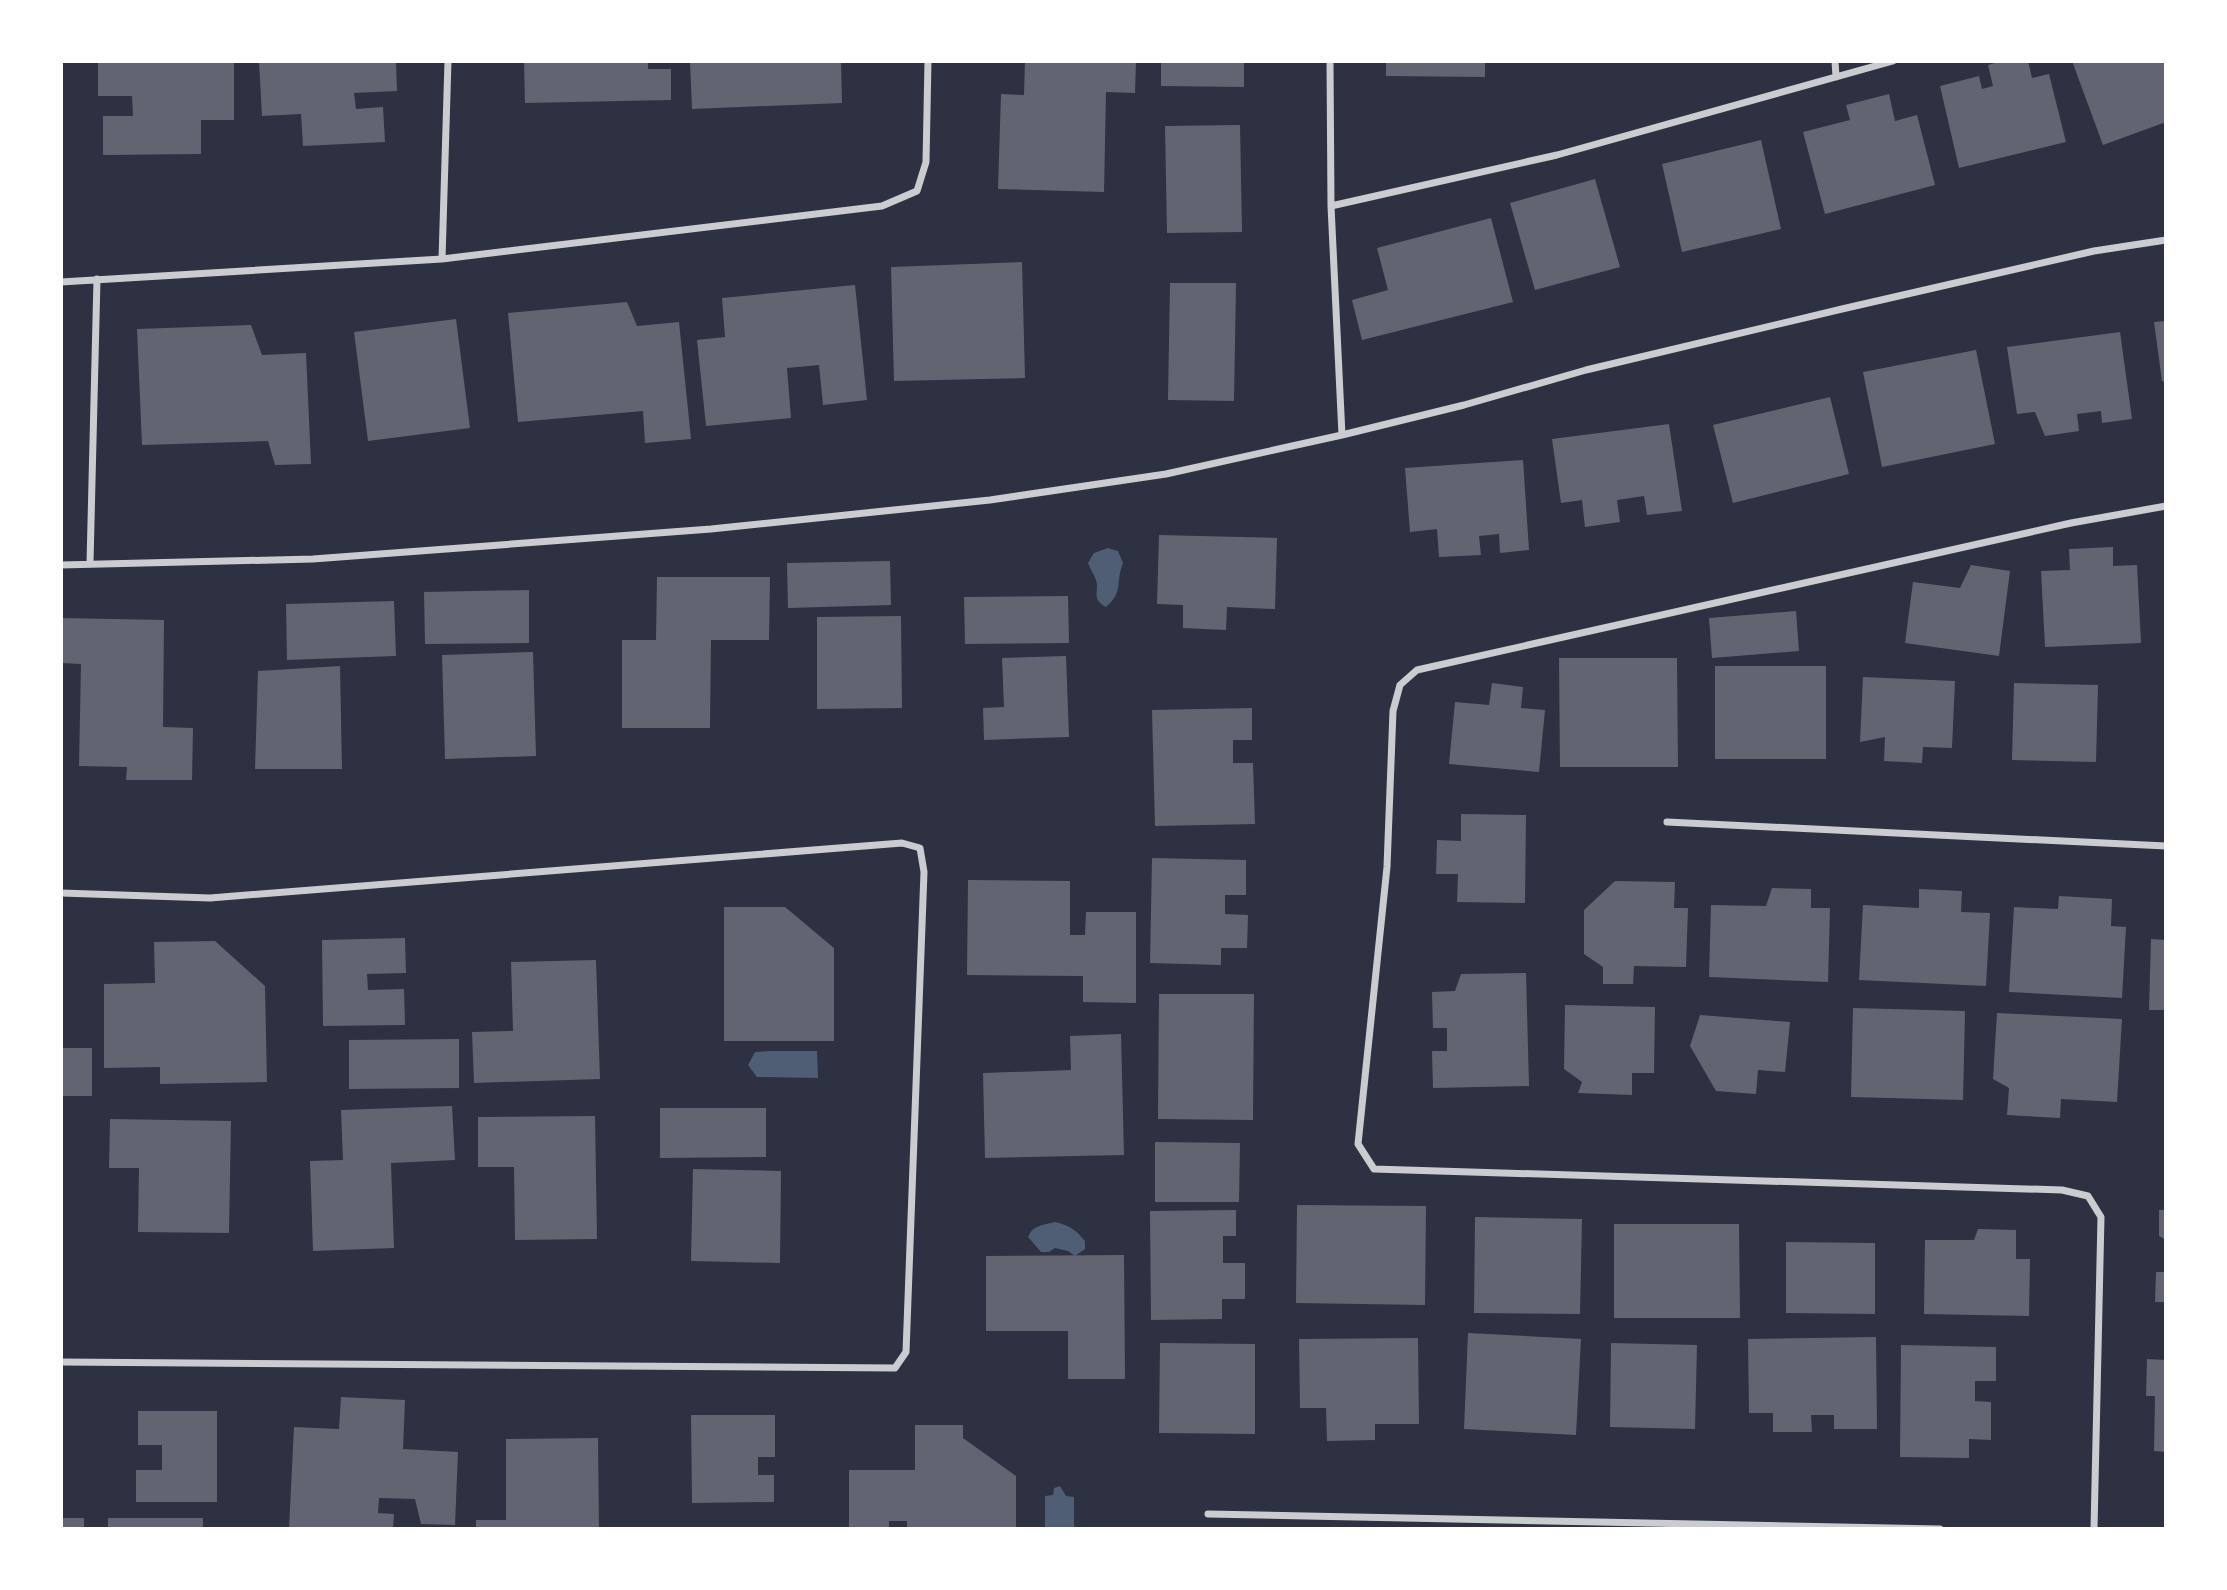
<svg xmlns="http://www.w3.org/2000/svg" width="2227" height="1590" font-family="Ubuntu,sans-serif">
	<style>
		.water { fill: #4f5d75 }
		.building { fill: #626471 }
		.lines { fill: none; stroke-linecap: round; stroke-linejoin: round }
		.minor { stroke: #caccd0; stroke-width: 7 }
	</style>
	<rect width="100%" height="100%" fill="#2d3142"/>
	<path class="water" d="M1108 548 1118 551 1123 563C1115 583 1124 592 1106 607 1090 598 1100 592 1096 580 1095 576 1090 569 1088 563L1094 553Z
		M770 1051H817L818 1078 757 1077 748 1065 755 1052Z
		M1055 1222C1069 1225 1076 1230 1085 1241V1249L1075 1256 1068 1251 1055 1248 1049 1252H1041L1028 1237C1033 1225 1043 1225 1055 1222Z
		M1060 1486 1066 1496 1074 1497V1529H1045V1496L1053 1495 1054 1488Z"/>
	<path class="building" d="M98 61H234V120H201V154L103 155V116H133L132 96H98Z
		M259 61H396L397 91 354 93 356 109 383 107 385 142 303 146 301 114 262 116Z
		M524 61H648V69H671V100L525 103Z
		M690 61H841L842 103 692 109Z
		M1025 61H1136L1135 93 1106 92 1104 192 998 189 1001 94 1024 95Z
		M1161 61H1244V87L1161 86Z
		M1386 61H1485V77L1386 76Z
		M2001 61H2028L2032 78 2049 74 2066 142 1959 168 1940 86 1979 76 1982 89 1993 86 1988 65Z
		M2072 61H2105V63L2111 61H2166V122L2103 145Z
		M1889 94 1895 121 1917 115 1935 185 1825 214 1803 132 1850 120 1846 105Z
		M1240 125 1242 232 1167 233 1165 126Z
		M1761 140 1781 229 1682 252 1662 164Z
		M1595 179 1620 267 1535 290 1510 203Z
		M1491 218 1513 302 1362 340 1352 300 1388 290 1377 248Z
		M1022 262 1025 378 894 381 891 267Z
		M1170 283H1236L1234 401 1168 400Z
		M855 285 867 400 823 405 819 365 787 368 791 418 706 426 697 340 725 337 722 298Z
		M627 302 637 326 679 322 691 439 645 443 643 411 518 422 508 313Z
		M456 319 470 428 368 441 354 332Z
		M2166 321V382L2162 381 2154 322Z
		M251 325 262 355 306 353 311 464 275 465 268 441 142 445 137 329Z
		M2120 332 2132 419 2102 423 2101 411 2077 414 2079 431 2045 436 2035 412 2017 414 2007 347Z
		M1976 350 1995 444 1882 467 1863 372Z
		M1830 397 1849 474 1733 503 1713 425Z
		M1669 424 1682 511 1647 515 1644 496 1617 500 1620 522 1585 527 1582 500 1561 503 1552 439Z
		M1523 460 1529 550 1500 553 1499 534 1479 536 1481 555 1439 557 1437 529 1410 532 1405 468Z
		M1159 535 1277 538 1275 609 1227 607 1226 630 1183 628V605L1157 604Z
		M2113 547V566L2137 565 2141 643 2045 647 2041 571 2070 570 2069 549Z
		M890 561 891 605 788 608 787 563Z
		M1971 565 2010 571 1999 656 1905 643 1913 582 1960 588Z
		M657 577H770L769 640H711L710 728H622V640H656Z
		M529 590V643L425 644 424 592Z
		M1068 596 1069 643 965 644 964 597Z
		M394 601 396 656 287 660 286 604Z
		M1796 611 1799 651 1712 658 1709 618Z
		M901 616 902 708 817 709V617Z
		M61 618 164 620 163 727 193 728 192 780H126L127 767 79 766 81 664 61 663Z
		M533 652 536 756 445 759 442 655Z
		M1066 656 1069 737 984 740 983 708 1004 707 1002 658Z
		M1559 658H1677L1678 767H1560Z
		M340 666 342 769H255L258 671Z
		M1715 666H1826V759H1715Z
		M1863 677 1955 681 1952 748 1923 747 1922 763 1884 761 1885 737 1860 742Z
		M1492 683 1523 687 1521 708 1545 710 1539 772 1449 764 1455 702 1489 705Z
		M2014 683 2098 685 2096 762 2012 760Z
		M1252 708V740H1233V763H1253L1255 824 1155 826 1152 710Z
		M1461 814 1526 815 1525 903 1457 902 1458 874H1436L1437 840 1461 841Z
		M1152 858 1246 860V895H1225V914L1248 915 1247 948H1221V965L1150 963Z
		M968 880 1070 881V935H1085L1086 912H1136V1003L1083 1002V976L967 975Z
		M1615 881 1675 882 1674 908H1688L1686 967 1634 966 1633 984H1603V967L1584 954V910Z
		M1772 888 1811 889V908H1830L1828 982 1709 977 1711 905 1766 906Z
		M1919 889 1962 891 1961 912 1990 913 1986 986 1859 980 1863 905 1919 908Z
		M2059 896 2112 899 2111 926 2126 927 2122 998 2009 992 2014 907 2058 909Z
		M724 907H785L834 948V1041H724Z
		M405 938 406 973 367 974 368 990 404 989 405 1025 323 1026 322 940Z
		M2151 939 2166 940V1010H2149Z
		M215 941 265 986 267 1082 160 1084V1067L104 1068V984L155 983 154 942Z
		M596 960 600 1079 474 1083 472 1032 513 1031 511 962Z
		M1526 973 1529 1086 1433 1088 1432 1051H1447V1028H1433L1432 992 1455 991 1461 974Z
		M1159 994H1254L1253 1120 1158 1119Z
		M1565 1005 1655 1007 1654 1073H1632V1095L1578 1093 1582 1082 1564 1069Z
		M1853 1008 1965 1011 1963 1100 1851 1097Z
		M1997 1013 2122 1019 2117 1102 2061 1099 2060 1118 2007 1115 2009 1088 1993 1079Z
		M1700 1015 1790 1022 1785 1072 1758 1070 1756 1094 1716 1091 1690 1046Z
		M1121 1034 1124 1155 985 1158 983 1073 1071 1070 1070 1036Z
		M459 1039V1088L349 1089V1040Z
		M61 1048H92V1096H61Z
		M452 1106 455 1160 391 1163 394 1248 313 1251 310 1161 343 1160 341 1110Z
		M660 1108H766V1157L660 1158Z
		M595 1116 597 1239 515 1240 514 1167H478V1117Z
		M110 1119 231 1121 229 1233 138 1232 139 1168H109Z
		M1155 1142 1240 1143 1239 1202H1155Z
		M693 1169 781 1171 780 1263 691 1261Z
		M1297 1205 1426 1206 1425 1305 1296 1303Z
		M1236 1210V1236H1223V1263H1245V1299H1222V1319L1151 1320 1150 1211Z
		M2159 1210H2166V1240L2159 1236Z
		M1475 1217 1582 1219 1580 1314 1474 1313Z
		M1614 1224H1739L1740 1318H1614Z
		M1978 1229 2016 1230V1259H2030L2029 1316 1924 1314 1925 1240H1974Z
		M1786 1242 1875 1243V1314L1786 1313Z
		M1124 1255 1125 1379H1068V1331H986V1256Z
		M2156 1272H2166V1302H2155Z
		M1468 1333 1581 1339 1576 1435 1464 1429Z
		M1876 1337 1877 1429H1834V1415H1811L1812 1432H1773V1413H1749L1748 1339Z
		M1418 1338 1419 1424H1375V1440L1327 1441 1326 1408H1300L1299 1339Z
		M1160 1343 1255 1344V1434L1159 1433Z
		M1611 1343 1697 1345 1695 1429 1610 1427Z
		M1901 1345 1996 1347V1381H1975V1401L1991 1402V1440L1969 1439V1458L1900 1457Z
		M2147 1359 2166 1360V1452L2154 1451 2155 1396H2146Z
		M341 1397 405 1400 403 1449 458 1452 455 1525 421 1524 415 1499 379 1498 378 1513 394 1514 393 1529H289L294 1427 339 1429Z
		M138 1411H217V1502H136V1470H162V1445H138Z
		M691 1415H775V1457H758V1475H774V1502L692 1503Z
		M915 1425H963V1438L1016 1476V1529H907V1521H889V1529H849V1470H915Z
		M598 1438 599 1529H476V1520H506V1439Z
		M61 1518H84V1529H61Z
		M108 1518H203V1529H108Z"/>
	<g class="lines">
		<path class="minor" d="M1330 61 1331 206 1342 435
			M1835 61 1836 77
			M1331 206 1557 155 1893 61
			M442 259 448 61
			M61 282 442 259 882 206 917 191 926 162 928 61
			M90 563 97 279
			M61 565 313 559 711 529 990 500 1166 474 1342 435 1464 405 1586 370 1842 309 2094 251 2166 240
			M1667 822 2166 846
			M61 893 210 898 902 843 920 848 924 872 906 1352 895 1368 61 1362
			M1208 1514 1940 1529
			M2094 1529 2101 1217 2088 1196 2062 1190 1374 1169 1358 1144 1387 867 1393 711 1400 685 1417 670 2071 523 2166 506"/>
	</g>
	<rect width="2227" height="1590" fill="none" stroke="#ffffff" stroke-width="126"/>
</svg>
